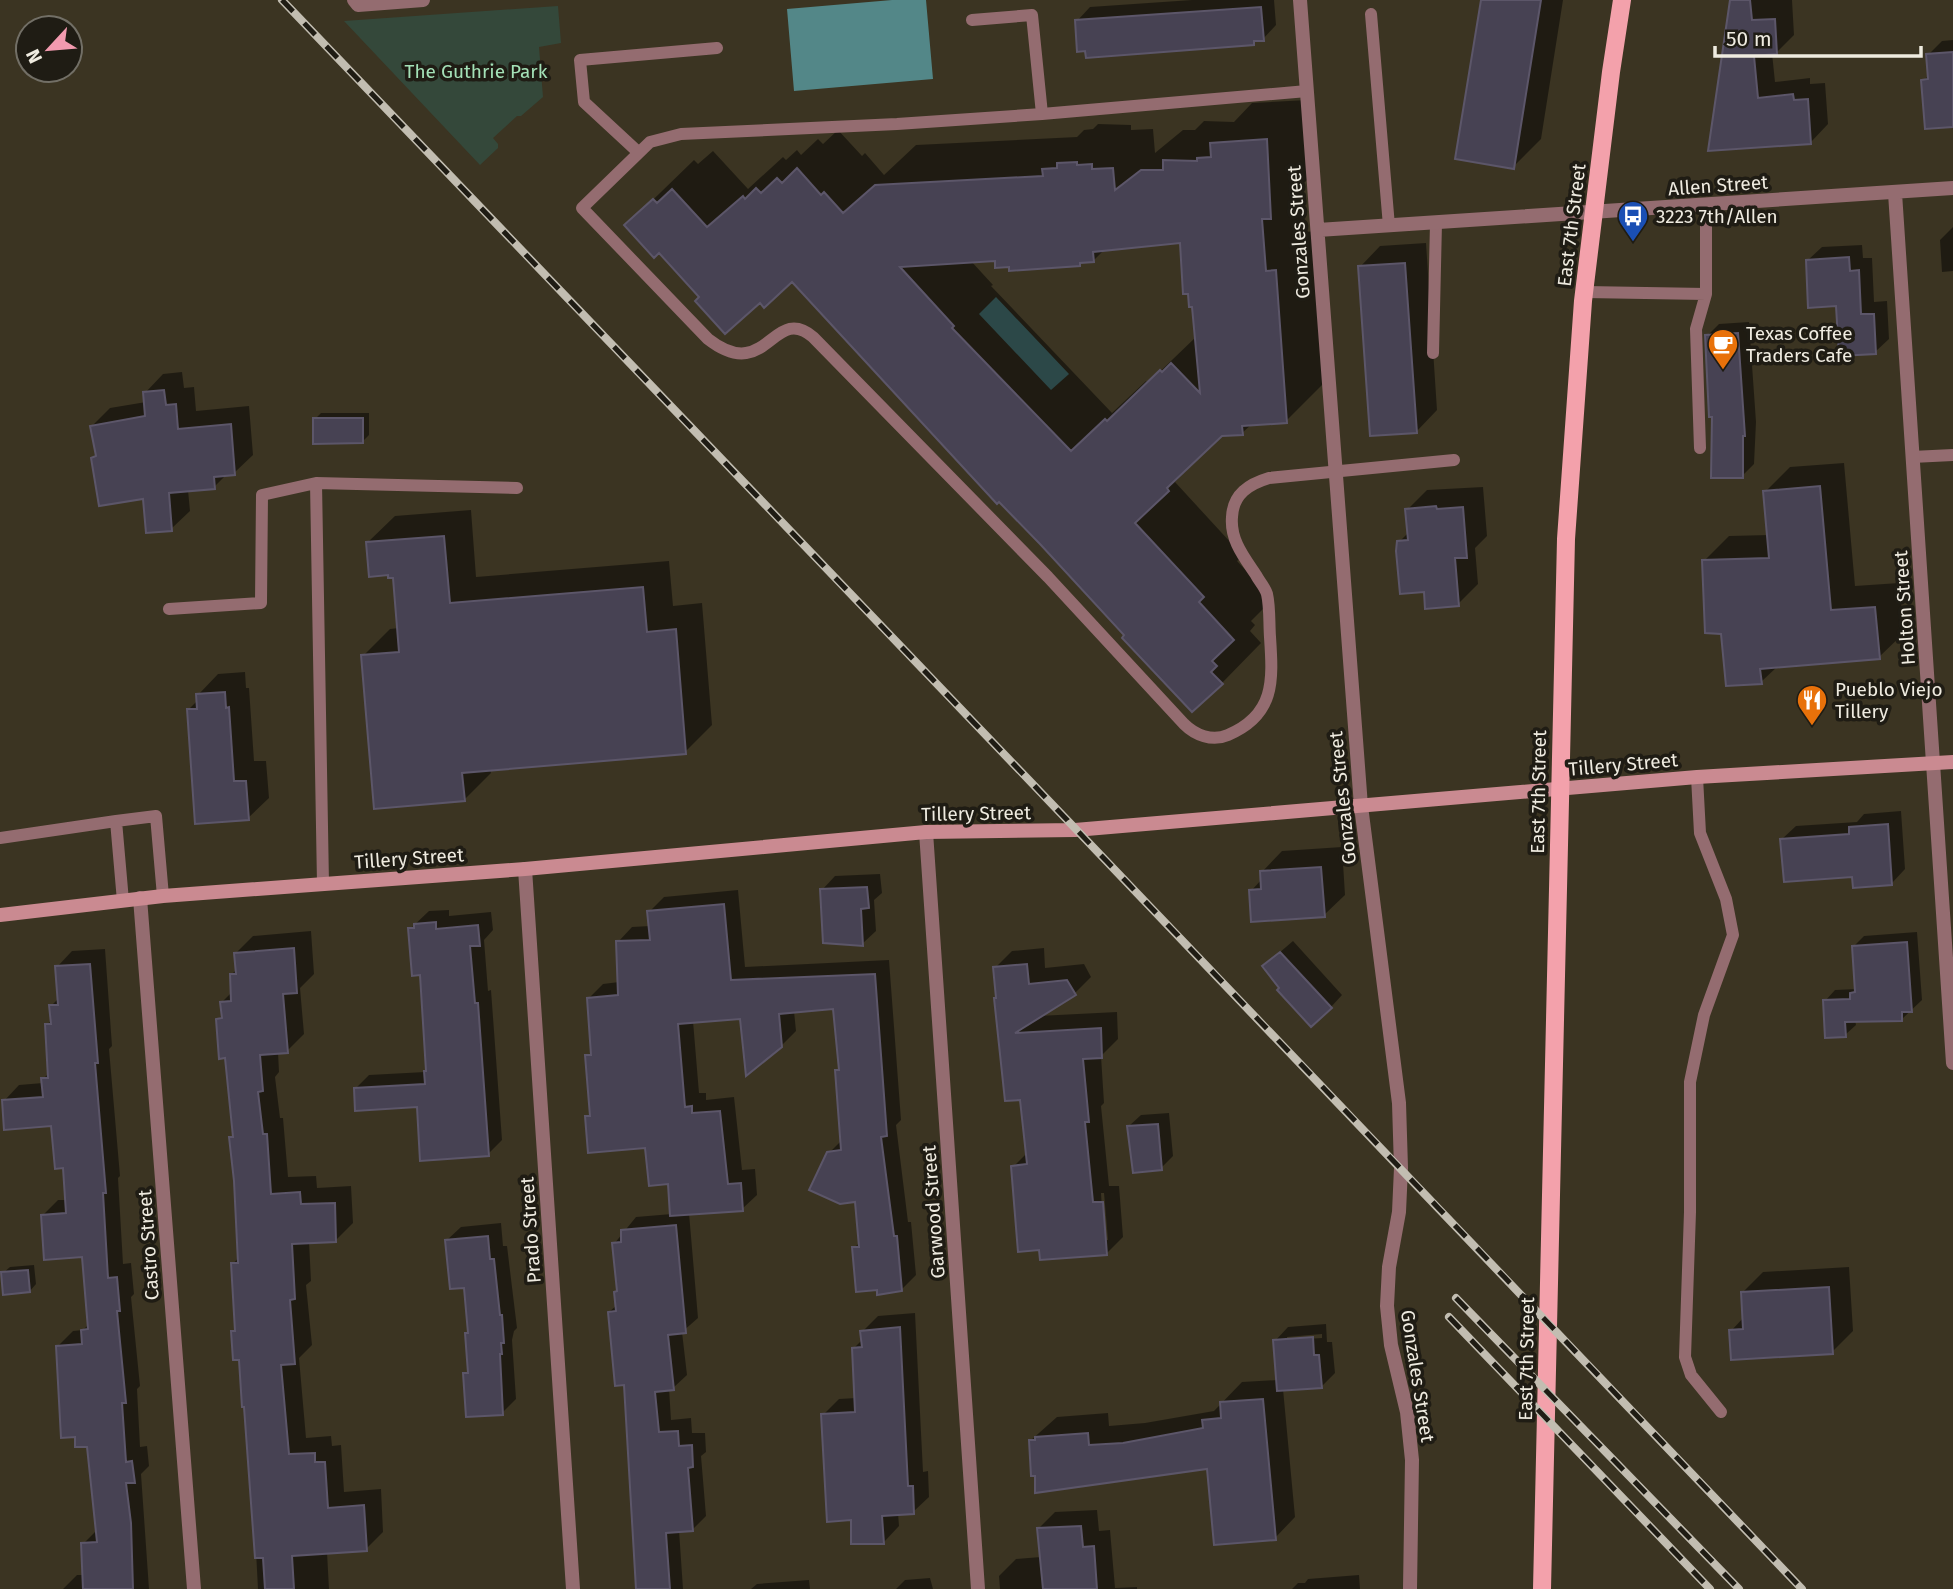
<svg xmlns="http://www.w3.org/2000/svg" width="1953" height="1589" font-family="'Fira Sans',sans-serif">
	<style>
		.green { fill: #34483a }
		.water { fill: #538788 }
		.shadow { fill: #0007; fill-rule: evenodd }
		.building { fill: #474253; stroke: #5c5669; stroke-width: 2; fill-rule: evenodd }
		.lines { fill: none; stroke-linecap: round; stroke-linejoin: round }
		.lane { stroke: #946c70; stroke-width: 12 }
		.street { stroke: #946c70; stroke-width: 14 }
		.secondary { stroke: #ca8a91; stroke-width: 14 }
		.primary { stroke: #f3a1ab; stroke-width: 18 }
		.rail-casing { stroke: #c2bdb1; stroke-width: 8 }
		.rail { stroke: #1f1c14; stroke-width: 5; stroke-dasharray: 16; stroke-linecap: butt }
		.labels { text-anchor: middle; stroke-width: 7; stroke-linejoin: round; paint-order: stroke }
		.park-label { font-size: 19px; fill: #a4e1b7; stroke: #1f1c14 }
		.street-label { font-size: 19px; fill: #efebe0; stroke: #1f1c14 }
		.poi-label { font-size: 19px; fill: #efebe0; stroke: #1f1c14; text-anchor: start }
	</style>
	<rect width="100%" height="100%" fill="#3b3422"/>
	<path class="green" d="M558 6 561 43 539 47 543 97 521 116H517L493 138 498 144V148L480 165 344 21Z"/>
	<path class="water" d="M892 0H926L933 79 794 91 787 9Z
		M996 297 1069 374 1051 390 979 314Z"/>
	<path class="shadow" d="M1192 0H1274L1276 25 1263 39H1258L1253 44 1077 21 1090 7Z
		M1483 0H1563L1541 139 1513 167Z
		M1732 0H1792L1794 35 1776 53H1772L1775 82 1810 78V84L1825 83 1828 124 1811 142 1710 149Z
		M1953 40V125L1923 81 1930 74 1928 55 1942 41Z
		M1307 100 1310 177 1302 185 1305 232 1316 231 1326 381 1286 421 1252 424 1242 433 1221 435 1175 482 1243 556 1237 561 1273 599 1251 621 1255 625 1250 631 1261 643 1222 683 1127 635 792 280 760 300 702 297 659 250 627 225 694 160 698 164 713 151 748 189 783 157 786 160 797 150 801 155 818 139 823 144 838 130 862 156 865 153 884 175 916 145 1077 137 1084 130 1093 129 1098 124 1131 125V130L1153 129 1155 153 1183 130H1195L1204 121 1234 122 1252 103ZM1181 241 1194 305 1197 336 1148 383 1146 381 1112 413 991 286 993 285 971 261 997 259 1011 265H1079L1082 261H1093L1105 249Z
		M1953 227V271L1942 272 1940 240Z
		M1426 243 1437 410 1417 431 1360 267 1380 246Z
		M1862 245 1863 258H1872L1874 302 1887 301 1889 339 1875 352 1837 304 1808 260 1822 247Z
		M1749 322 1756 422 1754 464 1742 476 1714 415 1707 336 1719 324Z
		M182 372 184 388 194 387 196 411 249 406 253 455 234 473 227 474 214 487 188 490 190 511 171 529 145 497 92 458 97 454 92 426 110 408 146 402 145 393 163 374Z
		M321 413H369V435L363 441 315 419Z
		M1844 463 1855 586 1899 583 1904 633 1879 657 1778 666 1761 682 1722 632 1704 561 1729 536 1769 535 1765 492 1790 467Z
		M1483 487 1487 536 1475 548 1478 584 1458 604 1425 590 1399 542 1409 532 1407 510 1427 490Z
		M471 510 476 577 669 561 673 606 702 603 712 725 685 752 490 769 491 773 464 800 363 656 390 629 399 628 394 576 368 542 395 516Z
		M245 672 246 688H249L254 761H266L269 798 248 818 188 710 198 700V695L218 674Z
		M1901 811 1905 869 1892 883 1854 875 1782 839 1796 826 1857 822 1864 814Z
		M1342 847 1345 895 1324 915 1251 891 1262 879V872L1282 851Z
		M880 874 882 893 874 900 876 931 862 944 822 890 835 876Z
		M738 890 745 967 889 960 901 1120 896 1125 908 1222H911L916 1275 901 1290 854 1248 860 1242 857 1200 829 1153 842 1140 837 1071 840 1067 835 1007 794 1011 796 1031 781 1046 742 1018 693 1021 699 1093H706V1100L734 1097 742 1170 755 1169 757 1195 742 1209 689 1213 698 1318 682 1332 687 1375 673 1388H669L671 1420 691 1418 692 1433H705L706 1452 701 1456 706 1516 693 1529 679 1530 683 1589H638L625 1383 609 1312 617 1305 619 1290 614 1244 636 1217 672 1214 670 1182 646 1146 587 1117 592 1111 587 1056 593 1051 589 998 603 984 619 982 618 942 632 927 650 926 649 912 664 897Z
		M449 910V916L491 912 493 930 484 940 488 991 491 990 502 1140 488 1154 418 1105 355 1089 369 1075 425 1072 428 1069 421 973 410 929 429 911Z
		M311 931 314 974 300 988 304 1034 287 1051 278 1052 279 1072 275 1077 280 1118H283L288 1177 316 1176 317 1188 351 1186 353 1223 336 1240 309 1241 311 1281 306 1285 312 1345 299 1358 306 1438 331 1436 332 1446 341 1445 344 1492 381 1489 383 1532 366 1549 327 1552 329 1589H258L252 1476 241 1358 233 1332 237 1328 233 1264 239 1257 231 1138 235 1134 227 1056 218 1020 223 1014 222 1002 232 992 231 975 237 969 236 953 253 936Z
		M1917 932 1922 1000 1902 1019 1855 1020 1856 1025 1845 1035 1825 1001 1835 990 1857 989 1854 946 1864 936Z
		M1293 941 1342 995 1331 1007 1281 988 1264 966Z
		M1044 948 1045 968 1084 964 1091 977 1075 993 1038 1016 1117 1012 1118 1039 1101 1056 1104 1103 1101 1106 1109 1186H1119L1123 1237 1106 1254 1013 1167 1027 1153 1022 1098 998 997 995 968 1012 951ZM1101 1193H1104L1108 1240H1104Z
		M105 949 112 1046 109 1049 120 1176 118 1178 123 1264 131 1263 134 1294 131 1297 140 1386 137 1389 140 1447 147 1446 149 1466 141 1474 149 1589H63L77 1575H84L83 1544 98 1529 89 1445 57 1347 73 1331 83 1330 90 1323 83 1256 43 1215 58 1200H67L65 1166 52 1125 4 1101 19 1085 43 1083V1079L50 1072 47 1025 52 1019 51 1006 59 998 57 967 72 951Z
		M1169 1113 1173 1156 1161 1168 1129 1126 1141 1115Z
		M501 1223 503 1246H507L517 1328 514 1331 512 1340 516 1399 502 1413 465 1374 470 1369 467 1334 470 1331 466 1286 447 1240 461 1227Z
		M34 1265 36 1284 30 1291 3 1273 10 1267Z
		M1849 1267 1853 1331 1832 1352 1731 1331 1744 1317 1742 1293 1763 1272Z
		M915 1313 923 1472 928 1471 929 1497 913 1512 898 1513 899 1526 884 1542 853 1518 823 1415 839 1399 856 1398 854 1348 863 1339 862 1332 878 1316Z
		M1326 1324 1327 1342H1332L1335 1373 1321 1387 1283 1389 1295 1517 1275 1538 1208 1467 1036 1474 1030 1441 1057 1417 1108 1413 1109 1426 1145 1423 1214 1411 1242 1382 1278 1380 1275 1341 1288 1327ZM1322 1334V1338L1287 1340V1337Z
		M1097 1510 1099 1531 1110 1530 1115 1588 1137 1587V1589H1000L999 1576 1016 1559 1041 1557 1038 1529 1055 1512Z
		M1359 1575 1360 1589H1292L1298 1583H1305L1308 1579Z
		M930 1578 933 1589H896L905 1580Z
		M809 1580 810 1589H751L757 1584Z"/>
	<path class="building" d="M1481 0H1541L1514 169 1455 159Z
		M1730 0H1750L1752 20 1775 19 1777 54 1754 56 1758 98 1793 94 1794 100 1808 99 1811 144 1708 151Z
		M1261 7 1264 41H1254V45L1086 58 1085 51 1077 52 1075 20Z
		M1953 52V127L1925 129 1921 80 1928 79 1926 54Z
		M1267 139 1271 219H1262L1266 271 1276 270 1287 423 1242 426 1243 435 1222 436 1167 488 1169 491 1135 523 1204 597 1199 602 1234 640 1212 661 1217 666 1211 672 1223 684 1192 712 1122 638 1124 635 1040 544 999 502 997 504 792 282 764 308 760 303 725 334 695 301 699 297 659 253 654 258 624 225 653 199 657 203 672 189 707 227 743 196 745 199 756 188 761 193 777 178 782 183 797 168 821 195 824 192 843 213 875 185 1043 176 1042 169 1057 168V163L1077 162V165L1092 164V169L1113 168 1115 190 1141 170H1163V160L1197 161V158L1211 157 1210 143ZM1180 243 1183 294H1188L1189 307H1192L1200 393 1171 363 1162 372 1160 370 1107 421 1105 419 1071 451 952 328 954 326 900 267 995 261V268L1009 267V271L1080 266V263L1094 262 1093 252Z
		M1849 257 1850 271 1859 270 1861 314H1874L1876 354 1839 356 1836 306 1808 308 1806 260Z
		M1405 263 1417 433 1370 436 1358 266Z
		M1738 333 1745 436H1743V478H1711L1712 417H1709L1705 335Z
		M164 390 166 405 176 404 178 429 231 424 235 475 214 477 215 489 169 493 172 531 146 533 143 499 99 506 91 458 96 456 90 426 145 416 143 392Z
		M313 418H363V443L313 444Z
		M1820 486 1831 610 1875 607 1880 659 1760 669 1762 684 1726 686 1721 634 1705 633 1702 560 1769 558 1763 491Z
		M1436 506 1437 509 1463 507 1467 558H1455L1459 606 1425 609 1424 592 1400 594 1396 551 1397 541 1408 540 1405 509Z
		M444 536 450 603 643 587 647 632 676 629 686 754 462 773 465 801 374 809 361 655 399 652 393 578H388V575L369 577 366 542Z
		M225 692 226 708 229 707 234 781H246L249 820 195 824 187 709H197L196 694Z
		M1888 824 1892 885 1853 888 1852 877 1784 882 1780 839 1849 834V827Z
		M1321 867 1325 917 1251 922 1249 890 1261 889 1260 871Z
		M867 887 869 908 861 909 863 946 823 943 820 889Z
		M724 904 731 980 875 974 887 1136 881 1137 894 1236H897L902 1291 877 1295V1290L856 1292 852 1247H859L855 1202 840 1204 809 1190 827 1152 841 1150 835 1070H839L833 1009 779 1014 782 1047 746 1076 740 1019 678 1024 685 1107 692 1106V1113L720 1111 728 1184 741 1183 743 1211 670 1216 668 1184 649 1186 645 1148 588 1153 585 1116H590L585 1055H591L587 998 618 995 616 941 650 940 647 911Z
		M436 922V929L478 925 480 946H470L475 1003H478L489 1156 420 1161 417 1107 355 1111 354 1088 425 1084 424 1071H426L420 975 412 976 408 928H414V924Z
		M1907 942 1912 1012H1902V1021L1845 1022 1846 1037 1825 1038 1823 1000 1850 999V993L1855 992 1852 946Z
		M294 948 297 993 283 994 288 1053 260 1055 263 1091 258 1092 263 1134H267L271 1194 300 1192 301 1204 335 1203 336 1242 292 1244 295 1299 290 1300 295 1364 281 1365 289 1454 315 1453V1462H325L328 1508 364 1505 367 1551 292 1556 294 1589H265L263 1558H255L244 1407H242L239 1360H233L231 1331H235L231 1263H238L234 1181 229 1137H233L225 1058 219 1059 216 1019 222 1018 220 1002 231 1001 230 974H236L234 953Z
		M1280 952 1332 1008 1311 1027 1277 990 1279 988 1262 966Z
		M90 964 98 1063H95L106 1193H103L108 1278 117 1277 120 1311H117L126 1403H122L126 1462 132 1461 135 1483H126L131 1523 133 1589H83L81 1543 97 1542 87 1447H75V1437L61 1438 56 1346 82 1344 81 1330 88 1329 82 1257 44 1260 41 1215 66 1213 63 1168 55 1169 51 1126 4 1130 2 1100 43 1097 41 1078H48L45 1024H51L49 1005H58L55 966Z
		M1027 964 1029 984 1067 980 1076 995 1015 1033 1101 1028 1102 1058 1083 1059 1089 1122H1085L1093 1202H1103L1107 1255 1040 1260 1039 1250 1018 1252 1011 1166 1027 1164 1020 1100 1005 1101 994 998H996L993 967Z
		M1158 1124 1162 1170 1133 1173 1127 1126Z
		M676 1225 686 1333 668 1335 674 1390 655 1392 659 1432 678 1431 679 1446 692 1445 693 1467 688 1468 693 1531 666 1533 670 1589H636L624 1385 615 1386 608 1312 616 1311 614 1292 617 1291 612 1243 621 1242V1230Z
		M488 1236 490 1259H494L500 1315H502L504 1343H501L502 1354H500L503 1415 466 1417 463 1373H468L465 1333H468L464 1288 450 1289 445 1240Z
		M28 1270 30 1292 3 1295 1 1272Z
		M1829 1287 1833 1354 1731 1360 1729 1330 1743 1329 1741 1292Z
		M900 1327 908 1486H913L914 1514 882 1516 884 1544H851V1520L827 1522 821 1414 855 1412 852 1348 862 1347 860 1331Z
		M1313 1337 1314 1355H1319L1322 1388 1277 1391 1273 1340Z
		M1263 1399 1276 1540 1214 1545 1207 1469 1035 1493V1476H1031L1029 1440H1035V1437L1088 1433 1089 1445 1123 1443 1203 1428 1202 1420 1221 1418 1220 1402Z
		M1081 1526 1083 1547 1094 1546 1097 1589H1043L1037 1528Z"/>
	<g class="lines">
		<path class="lane" d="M1371 14 1389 226
			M972 20 1032 15 1042 114
			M1307 91 1042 114 897 124 681 134 650 142 582 208 708 339C767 385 773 303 813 337L1048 577 1184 724C1195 735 1212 742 1228 735 1275 715 1273 681 1270 637 1269 623 1270 607 1267 594 1265 587 1259 581 1256 575 1244 557 1230 540 1232 517 1233 494 1249 484 1269 478L1454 460
			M638 152 584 102 580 60 717 48
			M1585 292 1706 294V204
			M1433 353 1436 223
			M1700 448 1696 329 1706 294
			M1912 457 1953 455
			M169 609 261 603 262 495 316 483
			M1697 777 1700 833 1726 899 1733 935 1704 1015 1690 1082V1212L1685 1357 1691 1375 1721 1412
			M116 821 156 816 163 896
			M0 838 116 821 123 901
			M323 884 316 483 517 488"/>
		<path class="street" d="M354 0 358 5 423 0
			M1300 0 1361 806 1399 1103 1401 1168 1399 1212 1389 1267 1387 1306 1391 1345 1407 1412 1412 1460 1410 1589
			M1895 193 1953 1063
			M1318 230 1953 188
			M926 832 978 1589
			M525 869 573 1589
			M140 898 194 1589"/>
		<path class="secondary" d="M0 915 163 896 525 869 926 832 1075 830 1697 777 1953 762"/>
		<path class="primary" d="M1542 1589 1566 539 1583 301 1611 72 1622 0"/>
		<g class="rail-casing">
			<path id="rail" d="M282 0C789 530 1296 1058 1802 1589
				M1456 1298 1739 1589
				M1449 1317 1710 1589"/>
		</g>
		<use href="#rail" class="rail"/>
	</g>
	<defs>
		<g id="bus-pin" transform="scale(1.575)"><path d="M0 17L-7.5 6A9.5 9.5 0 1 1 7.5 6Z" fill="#1a4fb4" stroke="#1f1c14"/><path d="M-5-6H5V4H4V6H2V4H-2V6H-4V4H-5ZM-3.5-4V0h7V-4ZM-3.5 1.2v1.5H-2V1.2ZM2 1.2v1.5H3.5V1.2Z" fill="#fff"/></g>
		<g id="cafe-pin" transform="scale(1.575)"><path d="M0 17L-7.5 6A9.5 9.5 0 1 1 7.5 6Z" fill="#e8710a" stroke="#1f1c14"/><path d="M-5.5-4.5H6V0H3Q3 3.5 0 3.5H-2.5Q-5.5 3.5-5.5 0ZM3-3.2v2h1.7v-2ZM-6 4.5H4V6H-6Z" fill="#fff"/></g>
		<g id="restaurant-pin" transform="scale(1.575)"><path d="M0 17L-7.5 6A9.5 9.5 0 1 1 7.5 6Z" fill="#e8710a" stroke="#1f1c14"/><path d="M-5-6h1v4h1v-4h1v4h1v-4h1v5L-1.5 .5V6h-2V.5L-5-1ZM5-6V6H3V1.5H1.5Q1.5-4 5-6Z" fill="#fff"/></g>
	</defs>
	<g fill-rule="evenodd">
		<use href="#bus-pin" x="1633" y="216"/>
		<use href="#cafe-pin" x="1723" y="344"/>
		<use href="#restaurant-pin" x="1812" y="700"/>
	</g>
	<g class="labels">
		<g class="park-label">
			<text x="476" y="78">The Guthrie Park</text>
		</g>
		<g class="street-label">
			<text transform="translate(1718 185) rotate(-4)" y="7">Allen Street</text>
			<text transform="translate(1571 225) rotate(-83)" y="7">East 7th Street</text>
			<text transform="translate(1298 232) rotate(-94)" y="7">Gonzales Street</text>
			<text transform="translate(1904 608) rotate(-94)" y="7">Holton Street</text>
			<text transform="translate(1623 764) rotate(-5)" y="7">Tillery Street</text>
			<text transform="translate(1538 792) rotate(-89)" y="7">East 7th Street</text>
			<text transform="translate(1342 798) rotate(-96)" y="7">Gonzales Street</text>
			<text transform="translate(976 813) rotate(-1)" y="7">Tillery Street</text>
			<text transform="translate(409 858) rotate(-4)" y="7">Tillery Street</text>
			<text transform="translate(933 1212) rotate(-94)" y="7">Garwood Street</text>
			<text transform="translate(530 1230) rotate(-94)" y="7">Prado Street</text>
			<text transform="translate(148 1245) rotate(-94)" y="7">Castro Street</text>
			<text transform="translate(1526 1359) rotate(-89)" y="7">East 7th Street</text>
			<text transform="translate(1418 1376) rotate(81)" y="7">Gonzales Street</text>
		</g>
		<g class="poi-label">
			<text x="1656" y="223">3223 7th/Allen</text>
			<text x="1746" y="340">Texas Coffee<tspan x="1746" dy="22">Traders Cafe</tspan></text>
			<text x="1835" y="696">Pueblo Viejo<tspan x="1835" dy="22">Tillery</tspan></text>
		</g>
	</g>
	<g transform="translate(49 49) rotate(244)"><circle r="33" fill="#1f1c14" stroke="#726f66" stroke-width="2"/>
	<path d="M0-5L12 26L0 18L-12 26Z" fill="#f29aaf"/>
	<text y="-10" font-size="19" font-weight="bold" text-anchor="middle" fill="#efebe0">N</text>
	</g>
	<path d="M1715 46v10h206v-10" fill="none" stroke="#efebe0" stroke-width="3.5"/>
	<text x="1726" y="46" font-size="21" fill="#efebe0" stroke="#1f1c14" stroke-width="5" paint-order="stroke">50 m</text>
</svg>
